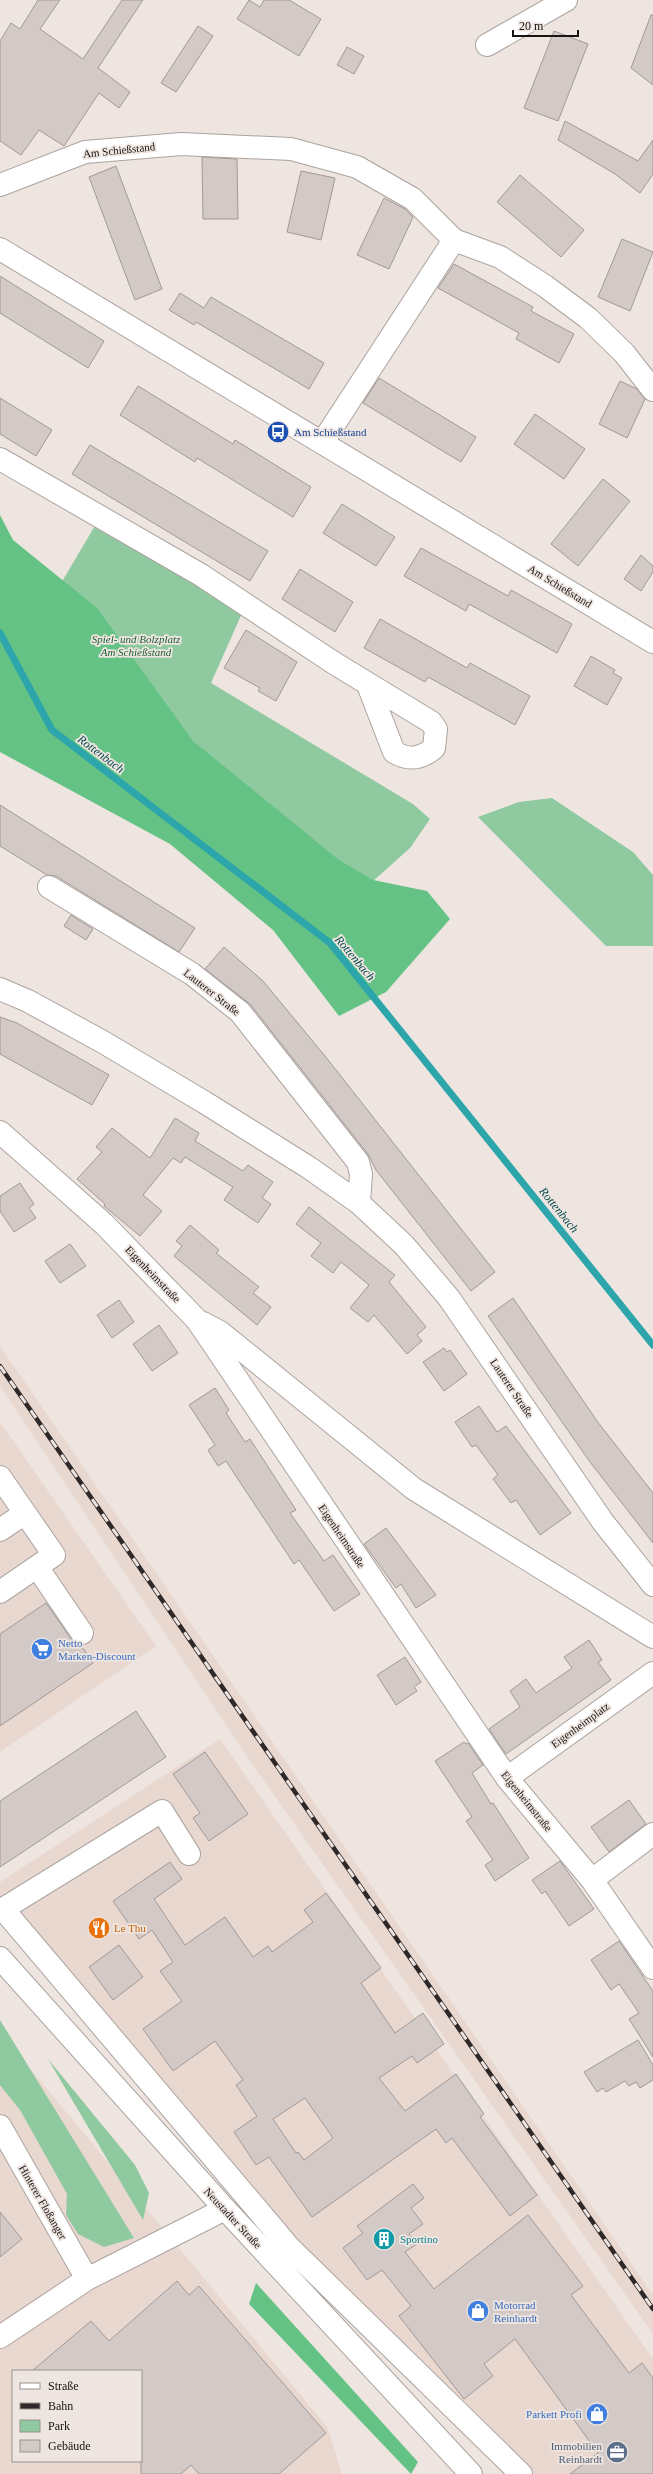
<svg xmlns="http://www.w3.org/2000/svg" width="653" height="2474" font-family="Georgia,serif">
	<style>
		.built { fill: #e9d8d0; fill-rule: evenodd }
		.green { fill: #8fc99f }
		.forest { fill: #64c384 }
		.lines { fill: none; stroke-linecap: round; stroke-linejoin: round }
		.stream { stroke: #2ca6ab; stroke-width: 7 }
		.building { fill: #d3c9c6; stroke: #a29996; fill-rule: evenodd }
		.minor-casing { stroke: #aba39e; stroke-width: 24 }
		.minor { stroke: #fff; stroke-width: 22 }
		.rail-casing { stroke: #2e2928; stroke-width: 4.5 }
		.rail { stroke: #eee5e0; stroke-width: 3; stroke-dasharray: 9; stroke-linecap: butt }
		.labels { text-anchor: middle; stroke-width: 3.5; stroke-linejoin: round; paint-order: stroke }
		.street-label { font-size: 11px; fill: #171312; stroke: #eee5e0 }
		.transit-label { font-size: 11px; fill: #164399; stroke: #eee5e0; text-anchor: start }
		.park-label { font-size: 11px; font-style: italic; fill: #1a5e35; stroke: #eee5e0 }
		.shop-label { font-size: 11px; fill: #366cbe; stroke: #eee5e0; text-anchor: start }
		.food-label { font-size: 11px; fill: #c56008; stroke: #eee5e0; text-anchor: start }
		.culture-label { font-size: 11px; fill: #0d838f; stroke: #eee5e0; text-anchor: start }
		.service-label { font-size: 11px; fill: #4e5e75; stroke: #eee5e0; text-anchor: end }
		.water-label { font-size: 12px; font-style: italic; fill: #00484a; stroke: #eee5e0 }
	</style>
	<rect width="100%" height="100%" fill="#eee5e0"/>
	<path class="built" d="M0 1346 653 2295V2334L255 1768 0 1386Z
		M0 1422 156 1646 0 1752Z
		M220 1739 653 2359V2474H518L0 1923V1882Z
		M0 2032 328 2428 342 2474H0ZM13 2371H141V2461H13Z"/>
	<path class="green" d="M96 524 243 611 211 683 413 804 430 819 410 848 343 908 31 634Z
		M552 798 633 852 653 875V946H606L478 817 519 802Z
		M0 2020 134 2238 104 2247 78 2234 66 2215 67 2194 20 2110 0 2085Z
		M48 2059 135 2165 149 2193 143 2220Z"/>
	<path class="forest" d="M0 515 13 540 97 608 193 741 339 860 373 880 427 891 450 919 386 992 339 1016 273 930 170 844 0 752Z
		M256 2283 418 2462 411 2474 249 2304Z"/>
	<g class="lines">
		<path class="stream" d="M0 633 52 730 330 943 653 1345"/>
	</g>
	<path class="building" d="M38 0H60L40 29 83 59 122 0H143L98 68 130 92 119 108 99 93 64 146 39 130 21 155 0 141V41L11 23 20 29Z
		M249 0 260 7 264 0H289L321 19 299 56 237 19Z
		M651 15H653V85L631 68Z
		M198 26 213 36 176 92 161 83Z
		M554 31 588 44 558 121 524 108Z
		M347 47 364 56 354 74 337 65Z
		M565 121 638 161 653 140V174L640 193 615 174 558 140Z
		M202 157 237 159 238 219H203Z
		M116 166 162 289 135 300 89 177Z
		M301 171 335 178 321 240 287 232Z
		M520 175 584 230 561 257 497 202Z
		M384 198 405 209 413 217 389 269 357 255Z
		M622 239 653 252 630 311 598 297Z
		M454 264 533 307 531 311 574 334 559 363 516 339 519 333 438 288Z
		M0 276 104 341 88 368 0 313Z
		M180 293 204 308 211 297 324 363 309 389 196 322 194 325 169 310Z
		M379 378 476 437 461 462 363 403Z
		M620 381 637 389 645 399 627 438 599 424Z
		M138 386 233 444 235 440 311 487 293 517 197 458 195 462 120 415Z
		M0 398 52 430 36 456 0 434Z
		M535 414 585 449 564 479 514 444Z
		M90 445 268 551 250 581 72 474Z
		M603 479 630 501 578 566 551 544Z
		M342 504 395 537 376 566 323 533Z
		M421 548 508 596 511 590 572 624 557 653 469 604 466 611 404 576Z
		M641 555 653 566V572L641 591 624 579Z
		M300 569 353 602 335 632 282 599Z
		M380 619 467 668 470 663 530 696 515 725 428 677 425 682 364 648Z
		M246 630 297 662 276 701 258 691 260 688 224 668Z
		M591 656 615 670 613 673 622 678 607 705 574 686Z
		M0 805 195 928 179 952 56 876 47 875 0 846Z
		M71 915 93 929 86 940 64 926Z
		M224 947 263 981 325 1056 495 1272 471 1291 376 1170 368 1154 250 1004 205 969Z
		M0 1017 17 1023 109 1075 92 1105 0 1054Z
		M175 1118 199 1133 195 1141 243 1171 248 1165 273 1182 262 1198 271 1204 258 1223 224 1200 233 1187 185 1157 181 1163 173 1158 143 1195 162 1211 140 1236 104 1206 105 1204 77 1179 102 1152 96 1147 112 1128 150 1158Z
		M20 1183 34 1204 29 1208 36 1218 14 1232 0 1211V1196Z
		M309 1207 395 1275 389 1282 426 1327 417 1335 422 1341 407 1354 374 1315 368 1322 350 1308 369 1285 341 1262 333 1273 311 1256 321 1243 296 1224Z
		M190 1225 219 1250 216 1253 259 1287 253 1293 271 1307 257 1325 174 1256 182 1246 176 1241Z
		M70 1244 86 1266 60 1283 45 1261Z
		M513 1298 597 1421 653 1493V1543L590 1462 488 1316Z
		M119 1300 134 1322 112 1338 97 1315Z
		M159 1325 178 1353 152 1371 133 1344Z
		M444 1348 447 1352 450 1350 467 1374 444 1391 423 1362Z
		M215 1388 229 1410 226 1413 245 1442 250 1439 296 1510 290 1513 324 1561 333 1555 360 1594 334 1611 299 1560 294 1564 226 1461 218 1466 208 1450 215 1445 189 1405Z
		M479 1406 497 1432 506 1426 571 1513 540 1535 516 1500 511 1503 493 1479 498 1475 476 1445 472 1447 455 1422Z
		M386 1528 436 1595 416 1608 401 1584 396 1588 364 1544Z
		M46 1603 72 1640 81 1645 93 1663 0 1726V1634Z
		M589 1640 602 1660 598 1662 611 1680 506 1754 489 1729 520 1707 510 1691 526 1679 536 1693 572 1668 564 1657Z
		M405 1657 421 1682 414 1687 417 1691 396 1705 377 1675Z
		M136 1711 166 1757 0 1867V1801Z
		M464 1742 466 1744 468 1743 483 1765 472 1773 491 1804 493 1803 529 1858 495 1881 485 1865 493 1860 466 1821 472 1817 435 1761Z
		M205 1752 248 1814 209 1841 193 1818 200 1813 173 1774Z
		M629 1800 646 1824 609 1852 591 1827Z
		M560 1861 594 1909 569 1926 545 1891 542 1894 532 1880Z
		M170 1862 182 1879 154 1899 185 1945 225 1917 253 1957 268 1946 272 1952 313 1922 304 1910 326 1893 381 1968 361 1983 395 2033 423 2013 444 2044 417 2063 412 2056 379 2078 405 2111 456 2074 484 2114 480 2117 537 2195 510 2216 452 2138 446 2143 436 2129 312 2217 269 2157 256 2165 234 2132 257 2116 236 2085 243 2080 215 2041 173 2071 143 2029 182 2001 160 1971 173 1962 152 1930 139 1939 113 1901ZM305 2098 333 2138 304 2160 298 2152 296 2153 273 2119Z
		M619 1941 653 1991V2057L629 2019 639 2013 619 1984 611 1990 591 1960Z
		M119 1945 143 1977 113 2000 89 1967Z
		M638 2040 653 2065V2080L640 2088 636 2082 629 2086 625 2081 606 2092 603 2088 597 2092 584 2072Z
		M413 2184 424 2198 411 2208 423 2224 409 2234 417 2244 405 2252 434 2289 528 2215 583 2286 571 2295 629 2373 642 2363 653 2378V2474H570L598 2453 515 2339 484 2364 493 2376 464 2399 399 2316 411 2306 382 2270 367 2280 343 2248 363 2233 357 2226Z
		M0 2212 22 2239 0 2257Z
		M177 2281 189 2295 199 2286 326 2433 279 2474H199L191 2465 181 2474H141V2371H32L91 2321 109 2341Z"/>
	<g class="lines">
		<g class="minor-casing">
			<path id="minor" d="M487 45 566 0
				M0 185 85 152 181 144 291 149 357 167 413 199 454 240 322 443
				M454 240 500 257 545 286 588 318 624 353 653 390
				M0 249 653 642
				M0 459 201 575 334 663 431 722 436 729 434 748C421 759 409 761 394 752L368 685
				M49 887 192 974 240 1012 358 1162 361 1174 359 1203
				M0 989 28 1001 103 1042 204 1102 308 1167 359 1203 404 1245 449 1298 603 1522 653 1585
				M0 1132 104 1224 197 1320 507 1778 592 1880 653 1968
				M203 1323 220 1332 414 1489 653 1637
				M0 1477 54 1555 0 1592
				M0 1530 25 1513
				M37 1567 82 1633
				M507 1778 653 1673
				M592 1880 653 1834
				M3 1909 162 1811 189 1854
				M0 1911 3 1909 289 2247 521 2474
				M0 1958 225 2209 471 2474
				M0 2126 87 2279
				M0 2337 87 2279 225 2209"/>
		</g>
		<use href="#minor" class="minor"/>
		<g class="rail-casing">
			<path id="rail" d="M0 1366 653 2309"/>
		</g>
		<use href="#rail" class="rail"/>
	</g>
	<defs>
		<g id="bus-disc" transform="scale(1.15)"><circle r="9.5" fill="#1a4fb4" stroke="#eee5e0"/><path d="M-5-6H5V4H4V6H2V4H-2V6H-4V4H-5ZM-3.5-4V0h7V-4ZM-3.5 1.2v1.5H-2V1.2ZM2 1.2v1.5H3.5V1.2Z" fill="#fff"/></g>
		<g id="supermarket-disc" transform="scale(1.15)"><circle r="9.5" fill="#3f7fe0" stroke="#eee5e0"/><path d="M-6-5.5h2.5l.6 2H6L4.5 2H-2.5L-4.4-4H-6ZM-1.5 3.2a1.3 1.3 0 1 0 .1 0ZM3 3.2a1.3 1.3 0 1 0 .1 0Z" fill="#fff"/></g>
		<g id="restaurant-disc" transform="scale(1.15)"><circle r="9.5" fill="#e8710a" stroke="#eee5e0"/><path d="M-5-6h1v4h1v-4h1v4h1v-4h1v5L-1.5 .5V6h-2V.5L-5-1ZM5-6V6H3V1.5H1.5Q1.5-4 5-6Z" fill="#fff"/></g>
		<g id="building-disc" transform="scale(1.15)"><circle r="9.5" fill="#0f9aa8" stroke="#eee5e0"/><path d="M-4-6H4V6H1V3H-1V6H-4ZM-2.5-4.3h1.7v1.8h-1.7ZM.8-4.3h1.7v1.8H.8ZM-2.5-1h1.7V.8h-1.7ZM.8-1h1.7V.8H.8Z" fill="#fff"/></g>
		<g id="shop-disc" transform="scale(1.15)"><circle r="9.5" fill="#3f7fe0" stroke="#eee5e0"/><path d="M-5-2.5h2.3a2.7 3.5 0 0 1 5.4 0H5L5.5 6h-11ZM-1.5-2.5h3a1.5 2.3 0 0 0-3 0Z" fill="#fff"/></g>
		<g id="office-disc" transform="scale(1.15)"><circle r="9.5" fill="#5c6f8a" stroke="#eee5e0"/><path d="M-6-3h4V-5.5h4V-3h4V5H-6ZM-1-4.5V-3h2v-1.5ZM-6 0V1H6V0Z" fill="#fff"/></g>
	</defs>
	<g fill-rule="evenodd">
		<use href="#bus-disc" x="278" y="432"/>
		<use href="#supermarket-disc" x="42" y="1649"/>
		<use href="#restaurant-disc" x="99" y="1928"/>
		<use href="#building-disc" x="384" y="2239"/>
		<use href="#shop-disc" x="478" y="2311"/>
		<use href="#shop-disc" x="597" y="2414"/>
		<use href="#office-disc" x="617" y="2452"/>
	</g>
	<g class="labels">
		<g class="street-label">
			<text transform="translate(119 150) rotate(-6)" y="4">Am Schießstand</text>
			<text transform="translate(560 586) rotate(31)" y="4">Am Schießstand</text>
			<text transform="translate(212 992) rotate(38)" y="4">Lauterer Straße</text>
			<text transform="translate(153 1274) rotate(46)" y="4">Eigenheimstraße</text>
			<text transform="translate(512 1388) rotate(56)" y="4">Lauterer Straße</text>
			<text transform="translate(342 1536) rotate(56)" y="4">Eigenheimstraße</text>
			<text transform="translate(580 1725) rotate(-36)" y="4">Eigenheimplatz</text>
			<text transform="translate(527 1801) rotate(51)" y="4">Eigenheimstraße</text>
			<text transform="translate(43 2202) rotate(60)" y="4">Hinterer Floßanger</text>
			<text transform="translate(233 2218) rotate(47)" y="4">Neustadter Straße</text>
		</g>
		<g class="transit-label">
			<text x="294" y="436">Am Schießstand</text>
		</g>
		<g class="park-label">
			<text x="136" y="643">Spiel- und Bolzplatz<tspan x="136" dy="13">Am Schießstand</tspan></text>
		</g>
		<g class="shop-label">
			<text x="58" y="1647">Netto<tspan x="58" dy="13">Marken-Discount</tspan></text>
			<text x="494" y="2309">Motorrad<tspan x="494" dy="13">Reinhardt</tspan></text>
			<text x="582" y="2418" text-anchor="end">Parkett Profi</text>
		</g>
		<g class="food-label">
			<text x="114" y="1932">Le Thu</text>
		</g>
		<g class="culture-label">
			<text x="400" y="2243">Sportino</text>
		</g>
		<g class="service-label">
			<text x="602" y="2450">Immobilien<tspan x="602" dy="13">Reinhardt</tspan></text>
		</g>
		<g class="water-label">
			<text transform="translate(101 754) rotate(37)" y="4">Rottenbach</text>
			<text transform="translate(355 958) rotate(50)" y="4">Rottenbach</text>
			<text transform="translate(559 1210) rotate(51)" y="4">Rottenbach</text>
		</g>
	</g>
	<rect x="12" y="2370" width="130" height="92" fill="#eee5e0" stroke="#98918e"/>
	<rect x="20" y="2383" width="20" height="6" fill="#ffffff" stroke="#98918e"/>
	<text x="48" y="2390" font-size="12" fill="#171312">Straße</text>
	<rect x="20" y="2403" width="20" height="6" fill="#2e2928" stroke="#98918e"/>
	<text x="48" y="2410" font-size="12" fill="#171312">Bahn</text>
	<rect x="20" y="2420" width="20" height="12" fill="#8fc99f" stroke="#98918e"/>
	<text x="48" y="2430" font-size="12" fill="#171312">Park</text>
	<rect x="20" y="2440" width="20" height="12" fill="#d3c9c6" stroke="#98918e"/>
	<text x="48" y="2450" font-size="12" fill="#171312">Gebäude</text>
	<path d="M513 30v6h65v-6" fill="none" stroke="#171312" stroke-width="2"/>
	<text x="519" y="30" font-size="12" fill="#171312" stroke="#eee5e0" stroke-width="3" paint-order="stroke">20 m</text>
</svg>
